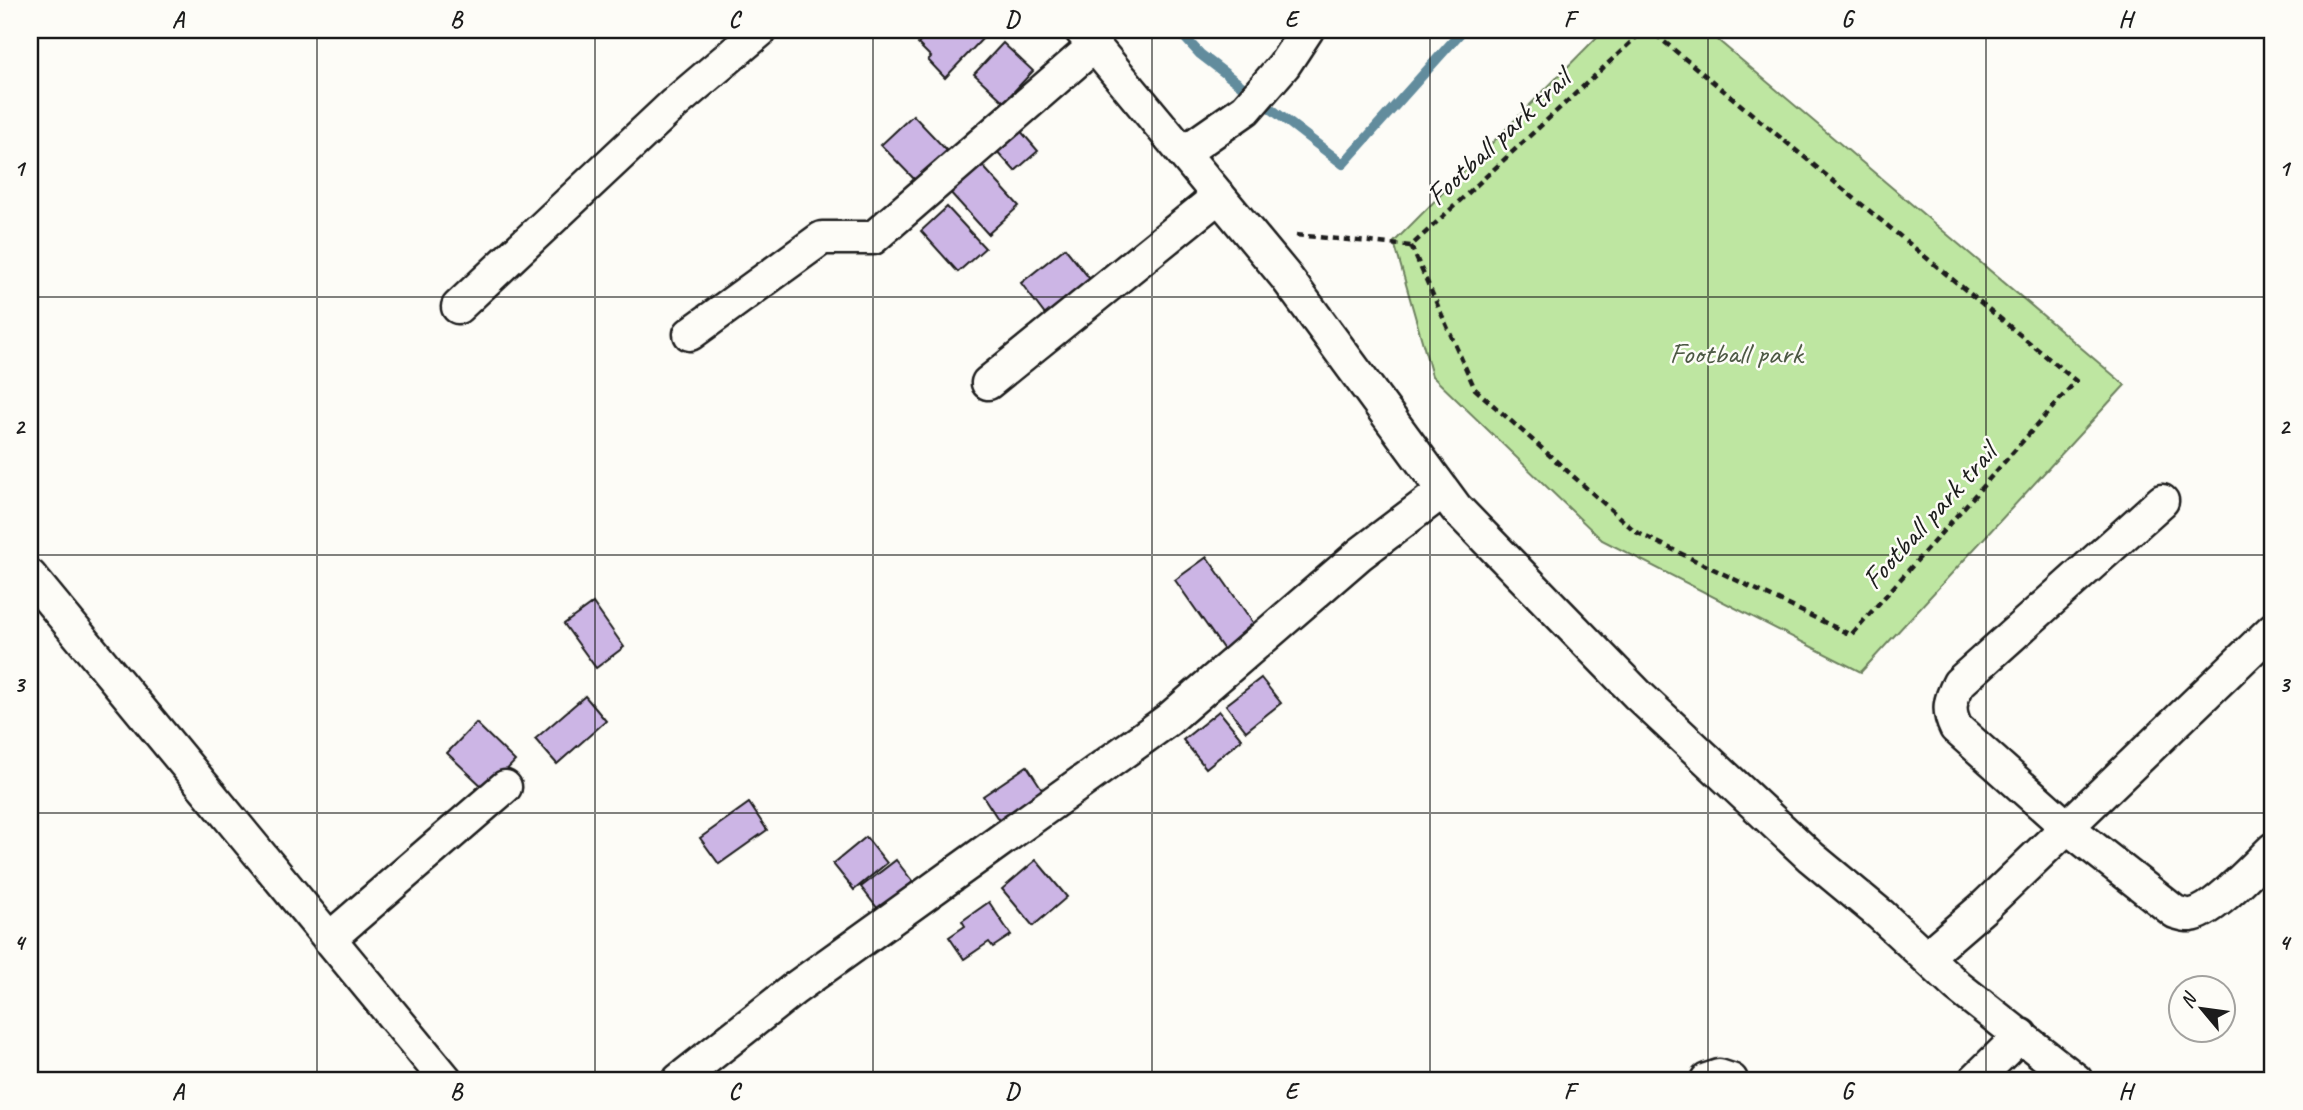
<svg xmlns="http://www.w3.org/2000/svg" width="2303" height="1110" font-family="Caveat,sans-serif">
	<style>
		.green { fill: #bee6a1; stroke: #6d815e; stroke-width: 2 }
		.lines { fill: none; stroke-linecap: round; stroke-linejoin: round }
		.stream { stroke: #628c9d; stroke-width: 10 }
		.building { fill: #ccb5e5; stroke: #1c1c1c; stroke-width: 2 }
		.street-casing { stroke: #1c1c1c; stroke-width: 37 }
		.path { stroke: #1c1c1c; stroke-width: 4.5; stroke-dasharray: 7 5; stroke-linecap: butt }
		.street { stroke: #fdfcf7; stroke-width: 32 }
		.grid { fill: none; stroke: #1c1c1c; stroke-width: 2; stroke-opacity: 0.55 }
		.labels { text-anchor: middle; stroke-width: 5; stroke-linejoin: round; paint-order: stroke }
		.street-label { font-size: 30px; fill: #1c1c1c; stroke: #fdfcf7 }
		.park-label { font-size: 30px; fill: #4d5944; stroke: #fdfcf7 }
		.neatline { fill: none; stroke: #1c1c1c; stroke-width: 2.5 }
		.grid-label { font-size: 23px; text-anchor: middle; font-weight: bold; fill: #1c1c1c }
	</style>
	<rect width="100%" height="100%" fill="#fdfcf7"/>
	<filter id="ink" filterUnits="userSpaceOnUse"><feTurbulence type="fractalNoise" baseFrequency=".0143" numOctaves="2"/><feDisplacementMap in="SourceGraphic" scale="14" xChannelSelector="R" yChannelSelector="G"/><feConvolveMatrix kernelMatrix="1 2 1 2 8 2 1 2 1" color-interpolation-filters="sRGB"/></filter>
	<g filter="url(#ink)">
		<path class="green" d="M1604 30H1706L2125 385 1861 672 1602 540 1432 376 1394 242Z"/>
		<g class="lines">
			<path class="stream" d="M1178 30 1200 54 1343 164 1463 30"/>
		</g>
		<path class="building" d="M932 30H976L984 37 945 78 928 60 931 57 918 44Z
			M1003 43 1033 71 1004 102 974 74Z
			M913 115 950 154 919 184 881 145Z
			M1019 129 1038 151 1015 171 995 149Z
			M980 163 1019 206 988 234 949 191Z
			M947 207 985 248 958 272 921 231Z
			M1065 248 1094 284 1049 320 1021 283Z
			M1207 557 1261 634 1229 657 1175 580Z
			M593 603 624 647 596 668 564 624Z
			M1261 678 1281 703 1246 731 1226 705Z
			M585 696 606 721 557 764 535 739Z
			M1219 711 1242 739 1206 768 1183 740Z
			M476 723 515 761 487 791 447 753Z
			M1027 766 1044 792 1000 822 983 796Z
			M749 803 767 830 719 864 700 838Z
			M866 837 887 863 854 890 833 864Z
			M896 860 913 882 878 909 861 887Z
			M1036 860 1067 897 1033 926 1002 889Z
			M989 902 1011 935 993 947 989 942 964 959 949 937 965 926 962 921Z"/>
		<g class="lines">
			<g class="street-casing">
				<path id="street" d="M1081 30 1286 277 1456 508 1638 695 1811 857 1881 915 1958 987 2076 1080
					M1183 153 1246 109 1284 65 1307 30
					M458 307 674 104 761 30
					M690 334 822 238H873L1094 46
					M988 383 1219 196
					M2162 501 1959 683C1950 700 1947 710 1956 728L2067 827 2175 912C2179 913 2187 916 2191 915 2214 912 2256 865 2273 849
					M30 576 446 1080
					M329 939 505 787
					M1926 957 1985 906 2273 629
					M679 1080 794 989 1168 720 1360 554 1443 491
					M1707 1080 1719 1076 1731 1080
					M1975 1080 2021 1035"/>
			</g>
			<path class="path" d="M1296 235 1411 246 1644 30
				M1411 246 1475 389 1636 532 1851 635 2076 381 1650 30"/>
			<use href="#street" class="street"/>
		</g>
	</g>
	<path class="grid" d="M317 30V1080M595 30V1080M873 30V1080M1152 30V1080M1430 30V1080M1708 30V1080M1986 30V1080M30 297H2273M30 555H2273M30 813H2273"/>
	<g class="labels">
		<g class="street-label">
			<text transform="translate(1498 137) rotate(-43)" y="10">Football park trail</text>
			<text transform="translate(1929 516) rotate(-48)" y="10">Football park trail</text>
		</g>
		<g class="park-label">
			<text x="1736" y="363">Football park</text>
		</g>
	</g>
	<rect width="2303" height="1110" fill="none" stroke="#fdfcf7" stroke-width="77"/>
	<g transform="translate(2202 1009) rotate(299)"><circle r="33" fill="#fdfcf7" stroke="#a3a29f" stroke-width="2"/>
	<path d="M0-5L12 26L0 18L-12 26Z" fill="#1c1c1c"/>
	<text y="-10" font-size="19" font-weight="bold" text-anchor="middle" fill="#1c1c1c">N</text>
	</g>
	<rect x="38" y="38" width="2226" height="1034" class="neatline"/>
	<g class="grid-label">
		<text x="178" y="27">A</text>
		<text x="456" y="27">B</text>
		<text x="734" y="27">C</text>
		<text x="1012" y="27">D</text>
		<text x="1291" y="27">E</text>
		<text x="1569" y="27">F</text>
		<text x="1847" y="27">G</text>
		<text x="2125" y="27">H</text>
		<text x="19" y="176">1</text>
		<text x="2284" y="176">1</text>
		<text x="19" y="434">2</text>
		<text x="2284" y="434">2</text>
		<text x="19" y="692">3</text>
		<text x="2284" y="692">3</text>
		<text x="19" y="950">4</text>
		<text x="2284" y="950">4</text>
		<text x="178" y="1099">A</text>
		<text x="456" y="1099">B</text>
		<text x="734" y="1099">C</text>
		<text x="1012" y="1099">D</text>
		<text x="1291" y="1099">E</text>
		<text x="1569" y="1099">F</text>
		<text x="1847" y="1099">G</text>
		<text x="2125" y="1099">H</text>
	</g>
</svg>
